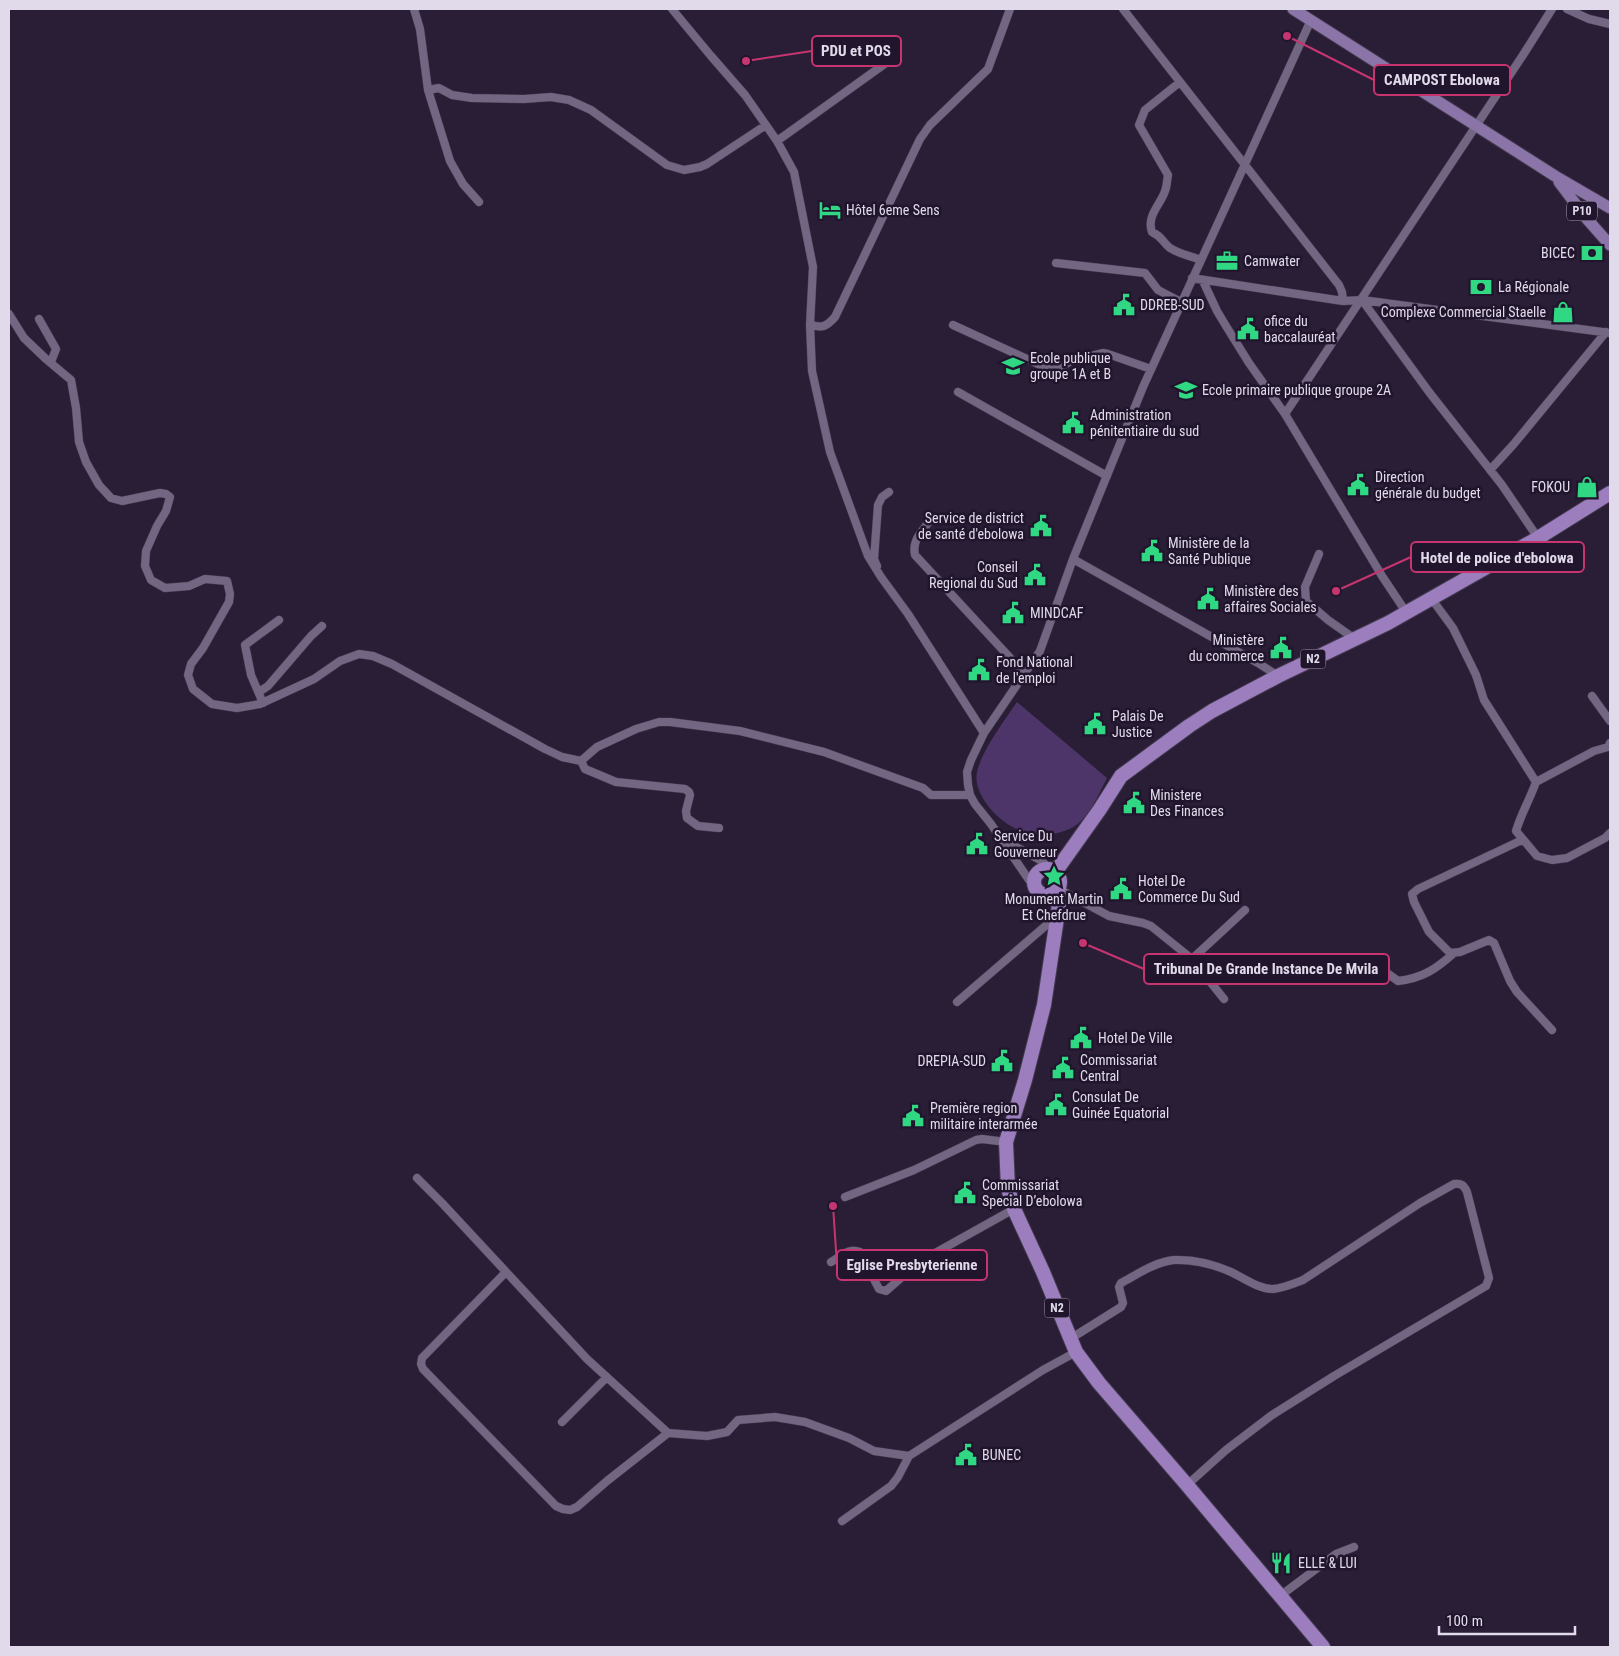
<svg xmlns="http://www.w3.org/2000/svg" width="1619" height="1656" font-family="'Roboto Condensed',sans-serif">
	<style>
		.green { fill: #4e3569 }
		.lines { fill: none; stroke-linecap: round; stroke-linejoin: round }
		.street-casing { stroke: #433a4e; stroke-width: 9 }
		.primary-casing { stroke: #433a4e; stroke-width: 13 }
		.highway-casing { stroke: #433a4e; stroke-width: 16 }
		.street { stroke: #726682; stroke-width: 8 }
		.primary { stroke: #8b74a7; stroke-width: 11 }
		.highway { stroke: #9c7ebf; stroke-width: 14 }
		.labels { text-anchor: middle; stroke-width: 5; stroke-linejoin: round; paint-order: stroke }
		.shield { fill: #20152c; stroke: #a69fb1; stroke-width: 1 }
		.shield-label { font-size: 12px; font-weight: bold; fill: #e0daea }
		.poi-label { font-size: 14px; fill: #e0daea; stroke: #20152c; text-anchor: start }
		.leader { fill: none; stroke: #c63570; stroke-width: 2 }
		.callout-dot { fill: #c63570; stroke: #20152c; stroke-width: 2 }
		.callout { fill: #20152c; stroke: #c63570; stroke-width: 2 }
		.callout-label { font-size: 15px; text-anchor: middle; font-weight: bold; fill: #e0daea }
	</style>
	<rect width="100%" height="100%" fill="#291e36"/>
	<path class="green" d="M1017 702 1107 778C1100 791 1092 811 1081 821 1066 836 1039 837 1020 830 1000 824 972 794 977 772 982 750 1005 720 1017 702Z"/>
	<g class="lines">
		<g class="street-casing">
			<path id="street" d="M414 9 420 29 428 90 450 161 463 184 479 202
				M672 9 711 56 745 95 777 141 794 172 813 267 810 325 812 371 830 452 868 556 881 577 908 614 984 733
				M1123 9 1339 285 1342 292 1343 301
				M1567 9 1589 19 1610 24
				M1180 82 1145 110 1139 125 1168 175C1167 180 1167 186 1165 191 1161 204 1146 216 1152 232 1163 237 1162 242 1170 248 1179 254 1191 256 1201 260
				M428 90 439 88 452 95 472 98 524 99 551 97 569 100 591 110 667 165 684 170 700 167 707 164 766 125
				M777 141 886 63
				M1056 263 1145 273 1158 290 1181 302
				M1192 278 1343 301 1362 300 1610 333
				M1203 281 1217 311 1226 326 1249 363 1285 414 1382 576 1406 612
				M1362 300 1429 392 1502 485 1538 538
				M9 314 24 338 46 359 71 380 76 408 79 442 86 462 99 485 111 498 122 501 160 493 166 494 170 497 166 511 157 526 146 551 145 566 151 580 165 588 189 586 205 579 227 581 230 594 229 602 203 648 191 664 188 675 193 689 212 704 237 708 260 704 314 679 340 661 359 654 373 656 392 664 545 749 562 757 581 761 585 769 616 782 685 789 689 792 690 795 686 811 687 818 698 826 719 828
				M39 319 56 349 51 362
				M810 325C823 328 826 327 835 317L920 139 930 125 988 69 1010 9
				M953 325 1051 370 1057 369 1071 361 1103 353 1108 354 1151 369
				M958 392 1107 476
				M1285 414 1523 55 1552 9
				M1490 470 1513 445 1606 332
				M928 523C920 534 912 541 915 555L1025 674
				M1319 554 1305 587 1306 601 1328 620 1355 639
				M1073 559 1258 663 1278 676
				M877 566 874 559 878 505 882 497 889 492
				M1431 598 1453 628 1476 675 1484 700 1536 782
				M259 692 268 686 311 636 322 626
				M1592 696 1610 721
				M263 703 251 675 245 645 279 620
				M1610 743 1608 747 1594 751 1536 782C1530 799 1521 814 1516 831L1537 856 1552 860 1567 858 1605 838 1610 833
				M581 761 597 747 636 729 659 722H670L740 731 824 752 923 788 931 795H970
				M1002 839 1040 860 1051 869
				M1522 840 1418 889 1412 894 1414 902 1429 932 1450 953 1460 952 1489 940 1494 943 1510 981 1517 992 1552 1030
				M1034 883 1029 880 991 824 975 804 970 795 968 785 967 772 971 760 984 733 1040 651 1073 559 1143 387 1311 20
				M1059 889 1109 916 1143 923 1151 926 1192 959 1224 999
				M1192 959 1245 910
				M1387 973 1398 981C1423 978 1436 969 1454 953
				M957 1002 1057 916
				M417 1178 442 1203 587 1359 668 1433
				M845 1197 914 1170 976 1140 982 1139 1006 1142
				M831 1262C840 1257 849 1247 860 1252L879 1289 886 1291 919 1262 1014 1209
				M506 1272 422 1358 421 1364 423 1369 556 1506 563 1509 570 1510 577 1507 607 1481 668 1433 707 1436 727 1432 738 1420 775 1417 805 1422 849 1438 874 1451 909 1456
				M1070 1339 1121 1307 1123 1303 1119 1287 1121 1283C1138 1274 1155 1262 1174 1260 1194 1259 1213 1264 1231 1272 1244 1278 1258 1289 1273 1289 1284 1288 1293 1284 1303 1280L1420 1203 1454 1184C1461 1183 1464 1185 1467 1192L1489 1278 1486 1286 1334 1376 1272 1415 1226 1450 1187 1485
				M562 1422 607 1377
				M842 1521 891 1486 898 1477 909 1456 1043 1370 1076 1352
				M1280 1596 1336 1554 1354 1547"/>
		</g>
		<g class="primary-casing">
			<path id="primary" d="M1293 9 1555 176 1610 208
				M1559 182 1587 219 1610 245"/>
		</g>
		<g class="highway-casing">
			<path id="highway" d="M1034 882a13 13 0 1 1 26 0a13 13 0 1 1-26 0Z
				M1056 871 1100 809 1121 776 1189 726 1212 711 1278 676 1388 623 1538 538 1610 493
				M1050 895 1059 905 1044 1005 1025 1080 1006 1142 1008 1188 1014 1209 1043 1272 1076 1352 1099 1383 1187 1485 1323 1647"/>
		</g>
		<use href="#street" class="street"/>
		<use href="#primary" class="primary"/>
		<use href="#highway" class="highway"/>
	</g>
	<defs>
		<g id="hotel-bare" transform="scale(1.725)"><path d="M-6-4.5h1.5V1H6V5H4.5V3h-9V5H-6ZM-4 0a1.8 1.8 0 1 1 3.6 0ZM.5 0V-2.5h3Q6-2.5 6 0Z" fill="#30d883" stroke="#20152c" stroke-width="2.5" paint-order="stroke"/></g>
		<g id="bank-bare" transform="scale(1.725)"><path d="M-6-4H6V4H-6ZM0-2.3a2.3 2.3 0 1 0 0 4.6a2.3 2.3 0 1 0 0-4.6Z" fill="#30d883" stroke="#20152c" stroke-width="2.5" paint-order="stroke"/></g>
		<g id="office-bare" transform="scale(1.725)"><path d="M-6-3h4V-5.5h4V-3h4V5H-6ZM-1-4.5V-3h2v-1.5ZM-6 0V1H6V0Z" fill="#30d883" stroke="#20152c" stroke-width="2.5" paint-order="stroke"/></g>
		<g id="civic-bare" transform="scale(1.725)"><path d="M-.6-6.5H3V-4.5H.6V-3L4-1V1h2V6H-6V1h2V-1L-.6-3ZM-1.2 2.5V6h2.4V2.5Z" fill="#30d883" stroke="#20152c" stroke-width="2.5" paint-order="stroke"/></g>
		<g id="shop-bare" transform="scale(1.725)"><path d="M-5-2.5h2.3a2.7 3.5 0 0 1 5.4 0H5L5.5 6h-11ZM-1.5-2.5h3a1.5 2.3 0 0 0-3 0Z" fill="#30d883" stroke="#20152c" stroke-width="2.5" paint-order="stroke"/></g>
		<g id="school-bare" transform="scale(1.725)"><path d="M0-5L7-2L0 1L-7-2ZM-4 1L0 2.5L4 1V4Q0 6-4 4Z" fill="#30d883" stroke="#20152c" stroke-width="2.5" paint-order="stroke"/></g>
		<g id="sight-bare" transform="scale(1.725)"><path d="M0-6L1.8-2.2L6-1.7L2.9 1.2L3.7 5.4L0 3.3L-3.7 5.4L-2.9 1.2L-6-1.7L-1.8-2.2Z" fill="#30d883" stroke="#20152c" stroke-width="2.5" paint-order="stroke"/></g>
		<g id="restaurant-bare" transform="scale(1.725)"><path d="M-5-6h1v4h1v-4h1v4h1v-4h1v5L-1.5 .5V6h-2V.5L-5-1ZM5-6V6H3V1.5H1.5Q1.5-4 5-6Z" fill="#30d883" stroke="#20152c" stroke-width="2.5" paint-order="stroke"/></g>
	</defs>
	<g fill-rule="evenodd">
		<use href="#hotel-bare" x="830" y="210"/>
		<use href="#bank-bare" x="1592" y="253"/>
		<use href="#office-bare" x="1227" y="261"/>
		<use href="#bank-bare" x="1481" y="287"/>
		<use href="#civic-bare" x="1124" y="305"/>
		<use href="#shop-bare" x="1563" y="312"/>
		<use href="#civic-bare" x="1248" y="329"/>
		<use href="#school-bare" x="1013" y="366"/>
		<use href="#school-bare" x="1186" y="390"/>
		<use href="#civic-bare" x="1073" y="423"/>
		<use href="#civic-bare" x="1358" y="485"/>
		<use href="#shop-bare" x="1587" y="487"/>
		<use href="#civic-bare" x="1041" y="526"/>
		<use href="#civic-bare" x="1152" y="551"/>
		<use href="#civic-bare" x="1035" y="575"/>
		<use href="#civic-bare" x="1208" y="599"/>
		<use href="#civic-bare" x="1013" y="613"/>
		<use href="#civic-bare" x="1281" y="648"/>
		<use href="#civic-bare" x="979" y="670"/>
		<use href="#civic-bare" x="1095" y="724"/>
		<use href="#civic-bare" x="1134" y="803"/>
		<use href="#civic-bare" x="977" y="844"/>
		<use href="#sight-bare" x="1054" y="876"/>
		<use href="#civic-bare" x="1121" y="889"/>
		<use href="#civic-bare" x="1081" y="1038"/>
		<use href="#civic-bare" x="1002" y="1061"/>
		<use href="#civic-bare" x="1063" y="1068"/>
		<use href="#civic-bare" x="1056" y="1105"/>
		<use href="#civic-bare" x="913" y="1116"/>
		<use href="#civic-bare" x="965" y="1193"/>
		<use href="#civic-bare" x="966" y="1455"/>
		<use href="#restaurant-bare" x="1281" y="1563"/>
	</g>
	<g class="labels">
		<g class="shield">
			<rect x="1567" y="201.5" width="30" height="19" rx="4"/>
			<rect x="1300.5" y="649.5" width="25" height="19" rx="4"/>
			<rect x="1044.5" y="1298.5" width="25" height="19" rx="4"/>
		</g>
		<g class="shield-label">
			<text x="1582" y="215">P10</text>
			<text x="1313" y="663">N2</text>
			<text x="1057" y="1312">N2</text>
		</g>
		<g class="poi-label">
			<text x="846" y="215">Hôtel 6eme Sens</text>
			<text x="1575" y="258" text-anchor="end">BICEC</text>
			<text x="1244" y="266">Camwater</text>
			<text x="1498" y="292">La Régionale</text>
			<text x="1140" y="310">DDREB-SUD</text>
			<text x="1546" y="317" text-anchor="end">Complexe Commercial Staelle</text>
			<text x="1264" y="326">ofice du<tspan x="1264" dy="16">baccalauréat</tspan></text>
			<text x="1030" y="363">Ecole publique<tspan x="1030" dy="16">groupe 1A et B</tspan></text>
			<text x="1202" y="395">Ecole primaire publique groupe 2A</text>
			<text x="1090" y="420">Administration<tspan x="1090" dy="16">pénitentiaire du sud</tspan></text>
			<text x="1375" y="482">Direction<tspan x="1375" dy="16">générale du budget</tspan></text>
			<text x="1570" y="492" text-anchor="end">FOKOU</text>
			<text x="1024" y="523" text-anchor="end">Service de district<tspan x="1024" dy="16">de santé d'ebolowa</tspan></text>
			<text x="1168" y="548">Ministère de la<tspan x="1168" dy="16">Santé Publique</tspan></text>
			<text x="1018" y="572" text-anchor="end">Conseil<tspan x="1018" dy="16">Regional du Sud</tspan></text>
			<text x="1224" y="596">Ministère des<tspan x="1224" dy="16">affaires Sociales</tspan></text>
			<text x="1030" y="618">MINDCAF</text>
			<text x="1264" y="645" text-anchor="end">Ministère<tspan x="1264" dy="16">du commerce</tspan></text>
			<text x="996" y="667">Fond National<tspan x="996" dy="16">de l'emploi</tspan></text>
			<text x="1112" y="721">Palais De<tspan x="1112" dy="16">Justice</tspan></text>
			<text x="1150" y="800">Ministere<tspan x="1150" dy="16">Des Finances</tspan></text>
			<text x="994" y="841">Service Du<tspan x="994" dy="16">Gouverneur</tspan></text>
			<text x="1138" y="886">Hotel De<tspan x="1138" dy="16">Commerce Du Sud</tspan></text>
			<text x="1054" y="904" text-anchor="middle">Monument Martin<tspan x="1054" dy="16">Et Chefdrue</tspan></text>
			<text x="1098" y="1043">Hotel De Ville</text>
			<text x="1080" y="1065">Commissariat<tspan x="1080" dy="16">Central</tspan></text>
			<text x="986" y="1066" text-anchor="end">DREPIA-SUD</text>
			<text x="1072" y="1102">Consulat De<tspan x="1072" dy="16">Guinée Equatorial</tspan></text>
			<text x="930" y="1113">Première region<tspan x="930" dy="16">militaire interarmée</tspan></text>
			<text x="982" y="1190">Commissariat<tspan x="982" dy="16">Special D’ebolowa</tspan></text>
			<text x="982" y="1460">BUNEC</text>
			<text x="1298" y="1568">ELLE &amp; LUI</text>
		</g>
	</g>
	<path class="leader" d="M746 61L812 51M1287 36L1374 80M1336 591L1411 557M1083 943L1144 969M833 1206L837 1265"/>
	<g class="callout-dot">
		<circle cx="746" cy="61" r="5"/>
		<circle cx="1287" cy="36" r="5"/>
		<circle cx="1336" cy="591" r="5"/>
		<circle cx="1083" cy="943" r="5"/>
		<circle cx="833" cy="1206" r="5"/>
	</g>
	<g class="callout">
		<rect x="812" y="36" width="89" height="30" rx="5"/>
		<rect x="1374" y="65" width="136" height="30" rx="5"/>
		<rect x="1411" y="542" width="173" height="30" rx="5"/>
		<rect x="1144" y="954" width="245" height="30" rx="5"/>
		<rect x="837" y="1250" width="150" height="30" rx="5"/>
	</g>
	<g class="callout-label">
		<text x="856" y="56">PDU et POS</text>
		<text x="1442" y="85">CAMPOST Ebolowa</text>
		<text x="1497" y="563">Hotel de police d'ebolowa</text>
		<text x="1266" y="974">Tribunal De Grande Instance De Mvila</text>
		<text x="912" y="1270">Eglise Presbyterienne</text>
	</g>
	<rect width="1619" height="1656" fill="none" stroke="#e0daea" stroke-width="20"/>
	<path d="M1439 1626v8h136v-8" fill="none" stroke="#e0daea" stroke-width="2.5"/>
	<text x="1446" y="1626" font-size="15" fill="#e0daea" stroke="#20152c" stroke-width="4" paint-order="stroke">100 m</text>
</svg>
